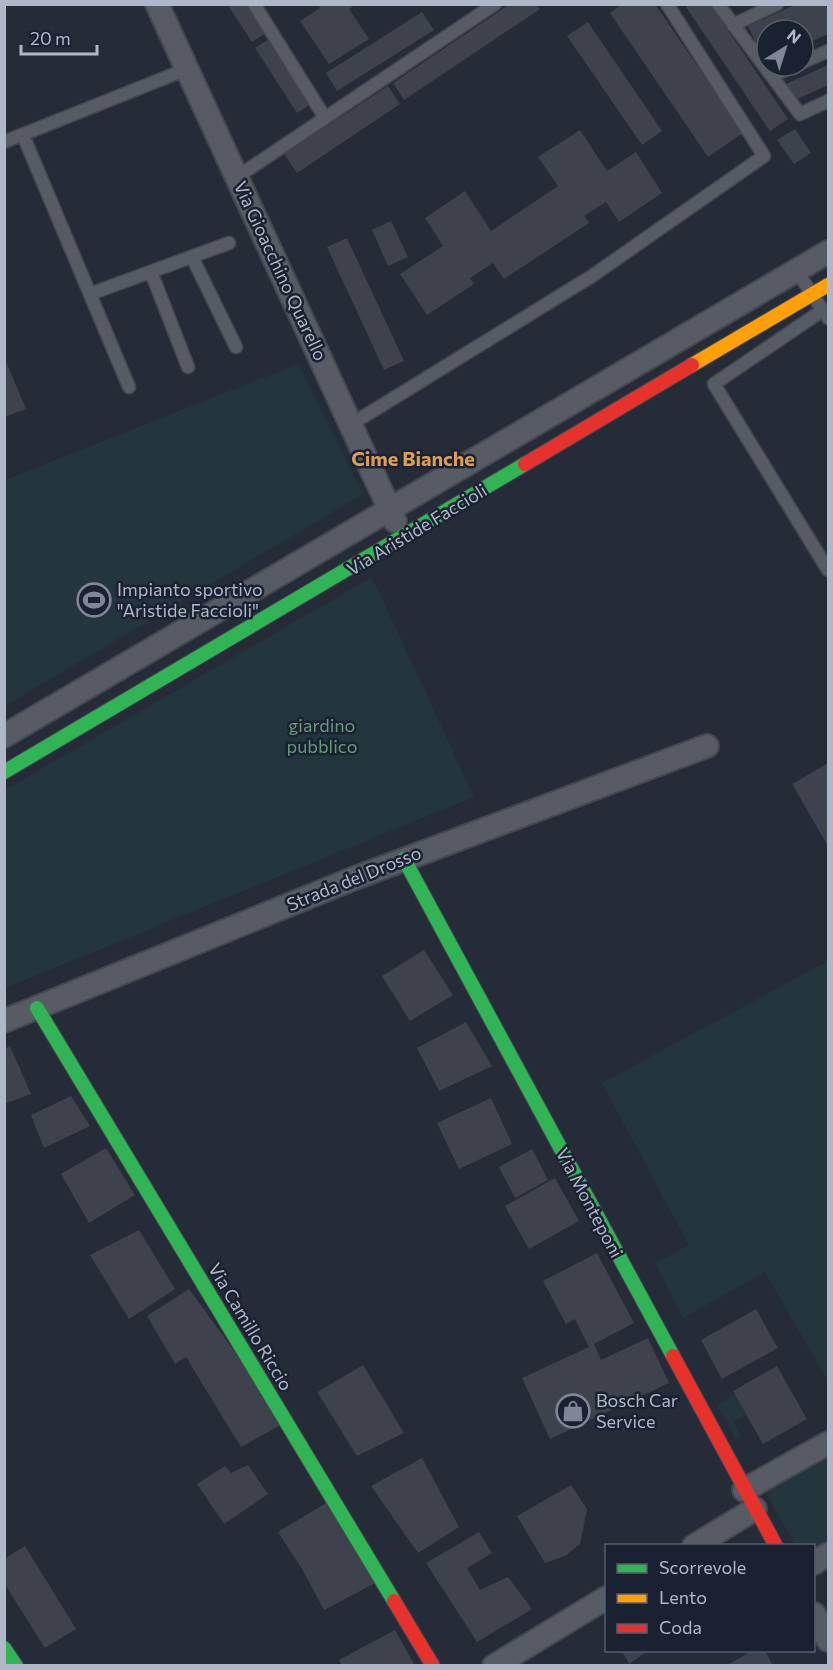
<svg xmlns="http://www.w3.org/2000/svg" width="833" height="1670" font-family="Commissioner,sans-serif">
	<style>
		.green { fill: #23363d }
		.building { fill: #3e424d }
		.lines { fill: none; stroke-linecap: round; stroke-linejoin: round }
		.lane-casing { stroke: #43474f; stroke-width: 15 }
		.street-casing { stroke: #43474f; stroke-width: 26 }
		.fast-casing { stroke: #43474f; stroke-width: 16 }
		.slow-casing { stroke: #43474f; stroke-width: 16 }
		.jam-casing { stroke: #43474f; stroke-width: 16 }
		.lane { stroke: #565b64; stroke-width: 12 }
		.street { stroke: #565b64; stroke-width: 22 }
		.fast { stroke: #30b455; stroke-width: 14 }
		.slow { stroke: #ff9f0a; stroke-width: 14 }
		.jam { stroke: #e5322d; stroke-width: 14 }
		.labels { text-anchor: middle; stroke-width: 5; stroke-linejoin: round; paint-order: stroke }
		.street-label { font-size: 18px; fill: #afb7c9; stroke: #1a2131 }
		.poi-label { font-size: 18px; fill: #afb7c9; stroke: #1a2131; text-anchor: start }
		.park-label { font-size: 18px; fill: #649c77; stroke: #1a2131 }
		.neighbourhood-label { font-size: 20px; font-weight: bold; fill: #dd9e56; stroke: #1a2131 }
	</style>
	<rect width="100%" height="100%" fill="#262c37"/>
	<path class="green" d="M298 364 363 494 5 706V480Z
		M372 577 474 797 5 988V790Z
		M828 961V1381L765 1272 683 1318 655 1263 689 1245 602 1083Z
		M735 1394 746 1415 734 1422 741 1436 736 1439 717 1405Z
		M828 1456V1548L814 1557V1546L795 1545 766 1492Z"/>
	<path class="building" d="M227 4H252L269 31 252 42Z
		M318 4H356L349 9 369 39 329 64 300 21 320 8Z
		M510 4H536L540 9 404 100 393 83Z
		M622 4H655L743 133 708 157 610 13Z
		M684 4H710L788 119 770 131Z
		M797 4H828V34L803 45V30H767V61L765 62 748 26Z
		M422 12 434 30 337 91 326 73Z
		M588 22 662 131 642 145 567 36Z
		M272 37 314 102 297 113 255 48Z
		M828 65V85L793 101 786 84Z
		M388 86 400 104 297 173 284 154Z
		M795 129 811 153 794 164 777 140Z
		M580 130 607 171 636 152 662 193 619 222 606 202 584 216 589 223 504 279 493 263 470 278 474 284 427 315 400 274 443 246 425 218 465 191 491 231 558 186 538 157Z
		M391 221 408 257 388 266 372 230Z
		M347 238 404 361 384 370 327 247Z
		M4 357 26 409 4 417Z
		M828 763V846L792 784Z
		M424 950 453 995 410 1021 382 976Z
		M466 1022 492 1066 439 1091 417 1048Z
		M10 1046 31 1094 4 1104V1049Z
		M71 1096 90 1126 44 1148 31 1115Z
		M491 1098 512 1144 459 1169 437 1123Z
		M106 1148 135 1195 89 1223 61 1174Z
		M532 1149 548 1180 515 1198 499 1167Z
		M555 1178 579 1221 529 1249 505 1206Z
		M139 1230 175 1289 129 1319 90 1255Z
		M597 1253 634 1323 594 1344 601 1360 648 1338 669 1383 550 1439 522 1378 589 1347 575 1319 566 1324 543 1281Z
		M189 1289 286 1422 241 1447 186 1357 175 1364 147 1316Z
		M756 1309 778 1348 722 1379 701 1340Z
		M363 1365 404 1433 357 1456 317 1392Z
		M777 1366 807 1419 763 1444 733 1391Z
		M422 1458 459 1527 418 1553 371 1486Z
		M248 1465 268 1494 224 1524 197 1484 225 1466 231 1473Z
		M571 1485 587 1509 580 1544 565 1556 545 1563 517 1516Z
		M333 1499 381 1580 324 1610 302 1569 278 1532Z
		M479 1532 492 1553 467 1568 480 1590 508 1577 532 1609 477 1642 426 1563Z
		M25 1546 76 1629 45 1648 4 1583V1559Z
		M395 1630 415 1666H342L339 1660Z
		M621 1650H649L629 1664Z
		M753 1650H765L773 1666H726Z"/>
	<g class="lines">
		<g class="lane-casing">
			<path id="lane" d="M254 4 325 118
				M718 4 800 114 828 101
				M733 25 777 4
				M803 62 828 51
				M772 76 794 66
				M23 135 129 387
				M4 142 187 69
				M237 177 495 4
				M192 257 236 347
				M796 270 828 318
				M151 272 188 367
				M90 294 229 243
				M823 310 714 384 828 570
				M350 425 592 276 764 156 667 4"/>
		</g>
		<g class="street-casing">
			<path id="street" d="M157 4 395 521
				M4 736 828 252
				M4 1021 355 878 707 746
				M744 1490 828 1443
				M694 1546 755 1509
				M814 1563 828 1554
				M814 1614 828 1640
				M494 1666 606 1598"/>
		</g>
		<g class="fast-casing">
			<path id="fast" d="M4 772 525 464
				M404 859 673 1356
				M37 1008 394 1601
				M4 1648 16 1666"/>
		</g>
		<g class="slow-casing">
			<path id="slow" d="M692 365 828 285"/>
		</g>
		<g class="jam-casing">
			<path id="jam" d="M525 464 692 365
				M673 1356 776 1546
				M394 1601 433 1666"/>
		</g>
		<use href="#lane" class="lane"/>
		<use href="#street" class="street"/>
		<use href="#fast" class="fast"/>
		<use href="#slow" class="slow"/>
		<use href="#jam" class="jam"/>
	</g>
	<defs>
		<g id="stadium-ring" transform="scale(1.725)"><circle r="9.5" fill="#1a2131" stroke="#7f8696" stroke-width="1.5"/><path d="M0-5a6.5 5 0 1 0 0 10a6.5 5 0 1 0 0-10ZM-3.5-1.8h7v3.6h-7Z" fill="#7f8696"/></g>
		<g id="shop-ring" transform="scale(1.725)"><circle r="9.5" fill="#1a2131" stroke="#7f8696" stroke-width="1.5"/><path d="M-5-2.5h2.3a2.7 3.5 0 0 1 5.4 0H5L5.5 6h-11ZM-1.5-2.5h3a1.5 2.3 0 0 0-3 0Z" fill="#7f8696"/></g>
	</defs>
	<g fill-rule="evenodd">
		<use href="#stadium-ring" x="94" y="600"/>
		<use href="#shop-ring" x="573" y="1411"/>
	</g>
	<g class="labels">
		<g class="street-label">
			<text transform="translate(280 271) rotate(65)" y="6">Via Gioacchino Quarello</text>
			<text transform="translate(417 530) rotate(-31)" y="6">Via Aristide Faccioli</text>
			<text transform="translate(354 879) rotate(-22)" y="6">Strada del Drosso</text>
			<text transform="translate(589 1203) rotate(62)" y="6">Via Monteponi</text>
			<text transform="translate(250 1327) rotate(59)" y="6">Via Camillo Riccio</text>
		</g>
		<g class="poi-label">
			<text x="117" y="596">Impianto sportivo<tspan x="117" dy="21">"Aristide Faccioli"</tspan></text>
			<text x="596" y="1407">Bosch Car<tspan x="596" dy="21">Service</tspan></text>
		</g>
		<g class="park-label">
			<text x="322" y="732">giardino<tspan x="322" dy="21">pubblico</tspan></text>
		</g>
		<g class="neighbourhood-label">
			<text x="413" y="466">Cime Bianche</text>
		</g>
	</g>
	<rect width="833" height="1670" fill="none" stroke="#afb7c9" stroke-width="12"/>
	<rect x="605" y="1544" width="210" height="108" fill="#1a2131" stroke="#565d6e" stroke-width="1.5"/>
	<rect x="617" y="1564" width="30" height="9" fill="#30b455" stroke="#565d6e" stroke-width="1.5"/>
	<text x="659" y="1574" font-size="18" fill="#afb7c9">Scorrevole</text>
	<rect x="617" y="1594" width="30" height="9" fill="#ff9f0a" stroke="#565d6e" stroke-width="1.5"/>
	<text x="659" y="1604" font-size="18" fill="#afb7c9">Lento</text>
	<rect x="617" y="1624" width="30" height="9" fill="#e5322d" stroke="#565d6e" stroke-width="1.5"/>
	<text x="659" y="1634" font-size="18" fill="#afb7c9">Coda</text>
	<g transform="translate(785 48) rotate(38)"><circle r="28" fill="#1a2131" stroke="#565d6e" stroke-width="1.5"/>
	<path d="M0-4.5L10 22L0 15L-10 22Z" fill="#7f8696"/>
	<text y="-9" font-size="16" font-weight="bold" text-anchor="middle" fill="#afb7c9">N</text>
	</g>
	<path d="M21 45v9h76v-9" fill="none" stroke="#afb7c9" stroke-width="3"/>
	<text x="30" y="45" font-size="18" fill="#afb7c9" stroke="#1a2131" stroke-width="4.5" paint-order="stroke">20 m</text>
</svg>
